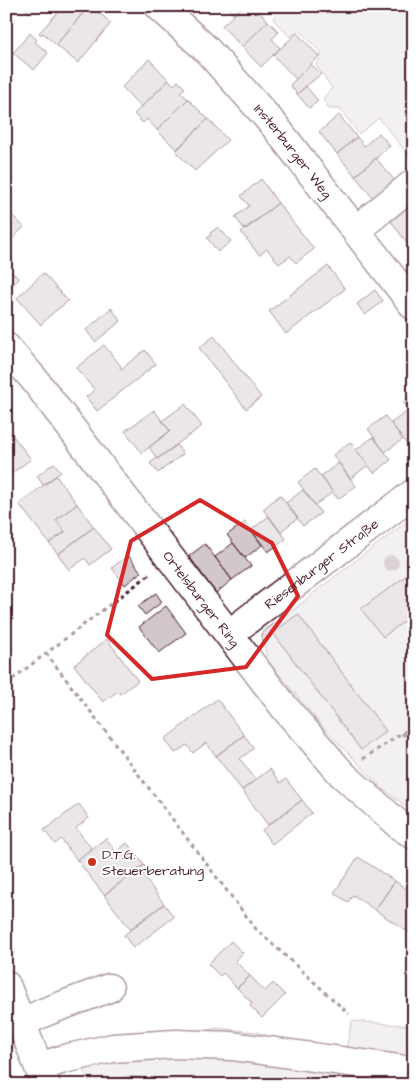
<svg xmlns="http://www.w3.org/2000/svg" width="420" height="1091" font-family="'Architects Daughter',sans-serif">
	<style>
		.green { fill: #e5dee0; stroke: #987e86 }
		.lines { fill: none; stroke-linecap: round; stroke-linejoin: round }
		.stream { stroke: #91787e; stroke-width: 8 }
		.building { fill: #d2c7cb; stroke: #4a1f2b }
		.minor-casing { stroke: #4a1f2b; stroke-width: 31 }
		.major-casing { stroke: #4a1f2b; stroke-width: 31 }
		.path { stroke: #4a1f2b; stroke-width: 3; stroke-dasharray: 4 4; stroke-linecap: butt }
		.minor { stroke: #fff; stroke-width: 28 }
		.major { stroke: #fff; stroke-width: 28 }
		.tree { fill: #b19ea3 }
		.marked { fill: none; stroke: #d62828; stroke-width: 4; stroke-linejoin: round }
		.poi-dot { fill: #c8321e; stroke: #fff; stroke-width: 2 }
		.labels { text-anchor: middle; stroke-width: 4; stroke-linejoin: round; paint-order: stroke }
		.street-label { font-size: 14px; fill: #4a1f2b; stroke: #fff }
		.poi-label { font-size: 14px; fill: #4a1f2b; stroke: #fff; text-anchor: start }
	</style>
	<rect width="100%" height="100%" fill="#fff"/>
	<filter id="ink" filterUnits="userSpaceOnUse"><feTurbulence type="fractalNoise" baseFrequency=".02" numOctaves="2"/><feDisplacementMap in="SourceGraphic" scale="10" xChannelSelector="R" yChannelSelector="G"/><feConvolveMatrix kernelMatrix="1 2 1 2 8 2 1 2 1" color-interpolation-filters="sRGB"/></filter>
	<g filter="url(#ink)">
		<path class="green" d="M272 6H400L414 21V162L379 118 359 134 340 109H329L323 99 332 88 316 65 322 54 299 30 290 37 273 19 277 12Z
			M414 516V813L382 788 323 727 268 661 261 633 296 608 316 591Z
			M352 1021 414 1026V1085H90L82 1067 216 1028 256 1032 343 1062Z"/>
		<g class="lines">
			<path class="stream" d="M99 1085 129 1080 156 1082 174 1085"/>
		</g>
		<path class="building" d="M22 6H36L30 13Z
			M51 6H89L56 45 43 33 41 35 39 33 58 12Z
			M89 6H91L111 23 78 63 56 45Z
			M226 6H243L234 15Z
			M243 6H262L258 10 268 21 242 47 222 26Z
			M268 21 279 32 272 39 280 48 261 67 242 47Z
			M30 33 37 40 35 42 48 53 34 70 13 53Z
			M297 33 319 56 296 79 273 55Z
			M149 59 169 80 141 107 122 87Z
			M311 64 321 74 297 94 290 85Z
			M169 80 174 85 178 81 185 88 180 92 188 99 157 130 147 119 143 123 134 114Z
			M306 86 318 101 309 108 297 94Z
			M188 99 208 119 177 150 157 130Z
			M339 115 357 137 337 154 319 132Z
			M208 119 228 140 195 171 175 151Z
			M379 133 390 146 355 176 337 154 357 137 364 146Z
			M376 158 399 186 377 203 355 176Z
			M261 179 278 203 245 230 235 217 249 206 241 196Z
			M278 203 314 249 296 263 290 256 279 264 267 249 259 255 241 232Z
			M411 205 414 209V249L412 250 391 221Z
			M6 209 24 227 6 245Z
			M218 227 231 241 218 252 207 238 211 235 210 233Z
			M6 266 19 279 6 291Z
			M328 266 345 289 286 334 269 311Z
			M43 273 68 301 48 317 41 325 17 298Z
			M375 290 383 301 365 315 357 304Z
			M111 308 121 321 95 342 86 330Z
			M214 336 261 397 246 409 199 348Z
			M104 345 121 366 120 367 121 369 145 350 156 364 97 411 86 397 95 390 93 388 76 368Z
			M414 394V417L403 402Z
			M185 404 202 426 157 459 149 447 170 431 162 421Z
			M154 410 170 431 142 453 125 431Z
			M409 410 414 417V442L408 446 391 423Z
			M385 416 403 439 385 452 368 429Z
			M6 427 31 459 6 478Z
			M373 437 391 460 374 473 356 450Z
			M350 442 368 465 350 479 333 455Z
			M177 445 183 454 158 473 150 463 157 458V459Z
			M54 463 61 472 43 485 37 476Z
			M339 463 356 486 338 499 321 476Z
			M315 469 333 492 315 505 298 482Z
			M56 476 77 504 56 520 65 532 49 543 19 504Z
			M303 490 321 513 303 526 286 503Z
			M280 495 298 518 280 532 263 509Z
			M77 504 94 527 58 554 49 543 65 532 56 520Z
			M269 516 286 539 268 552 251 530Z
			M245 522 262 545 245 558 227 535Z
			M94 527 111 549 90 565 85 558 69 570 58 554Z
			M233 543 251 566 232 580 215 557Z
			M205 544 232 580 216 593 189 556Z
			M128 555 141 572 125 585 112 568Z
			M414 570V614L383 637 361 609Z
			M156 593 162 602 145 615 138 606Z
			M166 606 186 633 159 653 139 627Z
			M298 614 386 731 361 750 273 633Z
			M107 639 138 681 120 694 118 691 103 702 74 665Z
			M217 699 244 735 216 756 206 743 193 753 187 745 175 753 165 739Z
			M244 735 254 748 240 759 256 780 242 790 216 756Z
			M270 769 280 783 286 779 302 800 268 825 242 790Z
			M302 800 312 813 272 844 262 830Z
			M79 804 89 818 76 828 92 849 77 860 61 839 55 844 44 830Z
			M106 838 116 852 127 843 144 865 104 895 77 860Z
			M358 857 395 881 375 910 353 895 348 902 334 893Z
			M144 865 149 871 143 875 164 904 130 929 104 895Z
			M395 881 414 894V930L411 934 375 910Z
			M164 904 174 917 133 948 124 935Z
			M231 941 243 953 235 961 250 976 237 988 223 973 220 976 208 964Z
			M250 976 265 991 273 983 285 995 262 1018 250 1006 252 1003 237 988Z"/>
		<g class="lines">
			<g class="minor-casing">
				<g id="minor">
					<path id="s1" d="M159 6 206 49 274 125 414 306"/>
					<path d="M356 230 414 183"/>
					<path id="s2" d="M6 347 33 378 285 708 342 774 399 825 414 835"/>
					<path id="s3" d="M229 634 414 493"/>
					<path d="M22 1023 45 1012 109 988"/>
					<path d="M39 1067 64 1059 113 1048 175 1044 232 1046 414 1071"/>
				</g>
			</g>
			<g class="major-casing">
				<path id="major" d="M6 985 46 1085"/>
			</g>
			<path class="path" d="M406 6 414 14
				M46 653 256 929 349 1014
				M6 684 150 574
				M402 733 414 748
				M363 759 402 733 414 727"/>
			<use href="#minor" class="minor"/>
			<use href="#major" class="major"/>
		</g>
		<circle class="tree" cx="391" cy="563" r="8"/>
	</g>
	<path d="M0 0H420V1091H0ZM200 500 272 543 298 596 246 667 152 679 107 635 131 541Z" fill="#fff" fill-opacity=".55" fill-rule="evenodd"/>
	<path class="marked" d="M200 500 272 543 298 596 246 667 152 679 107 635 131 541Z"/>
	<circle class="poi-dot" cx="92" cy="862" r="5"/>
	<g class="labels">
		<g class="street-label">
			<text dy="5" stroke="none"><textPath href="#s1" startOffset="198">Insterburger Weg</textPath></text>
			<text dy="5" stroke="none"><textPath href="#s3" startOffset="116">Riesenburger Straße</textPath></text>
			<text dy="5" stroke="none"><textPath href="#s2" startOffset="319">Ortelsburger Ring</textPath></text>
		</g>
		<g class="poi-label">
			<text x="102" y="859">D.T.G.<tspan x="102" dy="16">Steuerberatung</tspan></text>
		</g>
	</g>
	<rect width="420" height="1091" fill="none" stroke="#fff" stroke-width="25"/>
	<rect x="12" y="12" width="395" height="1066" fill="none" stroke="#4a1f2b" stroke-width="2" filter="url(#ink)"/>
</svg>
